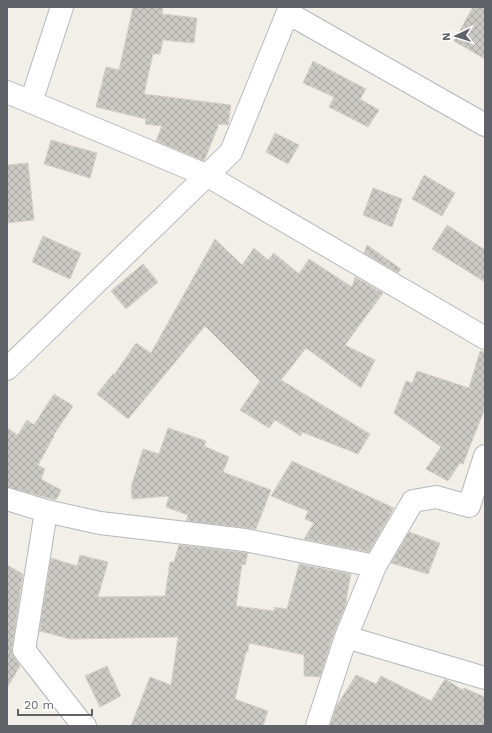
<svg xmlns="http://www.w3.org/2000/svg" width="492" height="733" font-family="'Work Sans',sans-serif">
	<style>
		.building { fill: url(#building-cross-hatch); stroke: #d6d1c6 }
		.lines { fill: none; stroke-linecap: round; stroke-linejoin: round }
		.street-casing { stroke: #b5b8bc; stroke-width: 24 }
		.street { stroke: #fff; stroke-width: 22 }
	</style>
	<defs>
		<pattern id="building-cross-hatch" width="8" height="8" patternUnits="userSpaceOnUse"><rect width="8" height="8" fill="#cccac5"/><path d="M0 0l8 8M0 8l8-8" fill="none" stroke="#a9a8a4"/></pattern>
	</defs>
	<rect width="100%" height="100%" fill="#f1efe8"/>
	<path class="building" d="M133 7H163L162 14 197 18 194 43 163 40 160 54H153L144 94 231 105 228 125 219 124 204 161 156 141 162 126 145 124 146 119 96 107 106 67 119 70Z
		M473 7H485V59L454 41Z
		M313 61 366 89 360 99 379 110 368 127 329 107 334 97 303 83Z
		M275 133 299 145 288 164 266 152Z
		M51 140 97 153 90 178 44 164Z
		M28 163 34 220 7 223V165Z
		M424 175 455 193 442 216 412 199Z
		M373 188 402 199 392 227 363 215Z
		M447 225 485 250V282L432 249Z
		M43 236 81 253 70 279 32 262Z
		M215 239 242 265 254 248 268 260 274 253 299 274 309 259 352 287 355 277 383 293 345 345 375 360 361 388 306 348 281 380 370 434 358 454 302 432 301 436 275 420 269 428 240 410 260 381 205 326 128 419 97 394 113 374 114 375 136 343 151 353Z
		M367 245 401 269 398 273 364 253Z
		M143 264 158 282 126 309 111 291Z
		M480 351 485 352V408L463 464 460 463 448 481 426 469 441 447 394 413 406 381 412 383 417 371 469 388Z
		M54 394 73 406 53 436H54L38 465 45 469 41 479 61 490 56 500 7 487V428L18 435 27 420 34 425Z
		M168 428 206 441 204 446 229 457 223 472 271 490 256 529 186 521 188 515 166 507 169 496 132 499 131 487 143 449 159 454Z
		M292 461 394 508 369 552 304 539 314 523 305 519 308 511 271 496Z
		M409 532 440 543 428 574 391 563Z
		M179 545 248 553 245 565 242 564 236 606 274 611V607L287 609 299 564 351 574 346 601 347 602 334 633 320 677 304 676V655L249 643 248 652H246L235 699 268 711 263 726H131L150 677 171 685 178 637 70 639 40 631 39 633 51 558 77 566 80 555 108 562 98 597 165 596 170 562H174Z
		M7 565 23 574 12 648V653L20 666 7 688Z
		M107 666 121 696 100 707 85 676Z
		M356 675 376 684 381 676 431 701 445 679 463 690 464 688 485 697V726H330L336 707Z"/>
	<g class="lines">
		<g class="street-casing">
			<path id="street" d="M288 13 485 125
				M7 92 208 176 485 338
				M31 102 62 7
				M7 369 231 152 290 7
				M7 499 46 511 100 523 245 540 375 566
				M46 511 24 650 81 723 85 726
				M346 637 485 678
				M317 726 346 637 375 566 413 501 436 497 469 506 485 456"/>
		</g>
		<use href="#street" class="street"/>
	</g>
	<rect width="492" height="733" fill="none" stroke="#5f6368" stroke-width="16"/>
	<g transform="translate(456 36) rotate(266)" stroke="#ffffff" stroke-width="3" paint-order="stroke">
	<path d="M0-3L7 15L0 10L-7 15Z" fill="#5f6368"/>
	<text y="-6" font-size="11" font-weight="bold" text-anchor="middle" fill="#5f6368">N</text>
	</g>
	<path d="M18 709v6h74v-6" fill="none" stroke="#5f6368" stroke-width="2"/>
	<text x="24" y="709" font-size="12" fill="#5f6368" stroke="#ffffff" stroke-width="3" paint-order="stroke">20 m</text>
</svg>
